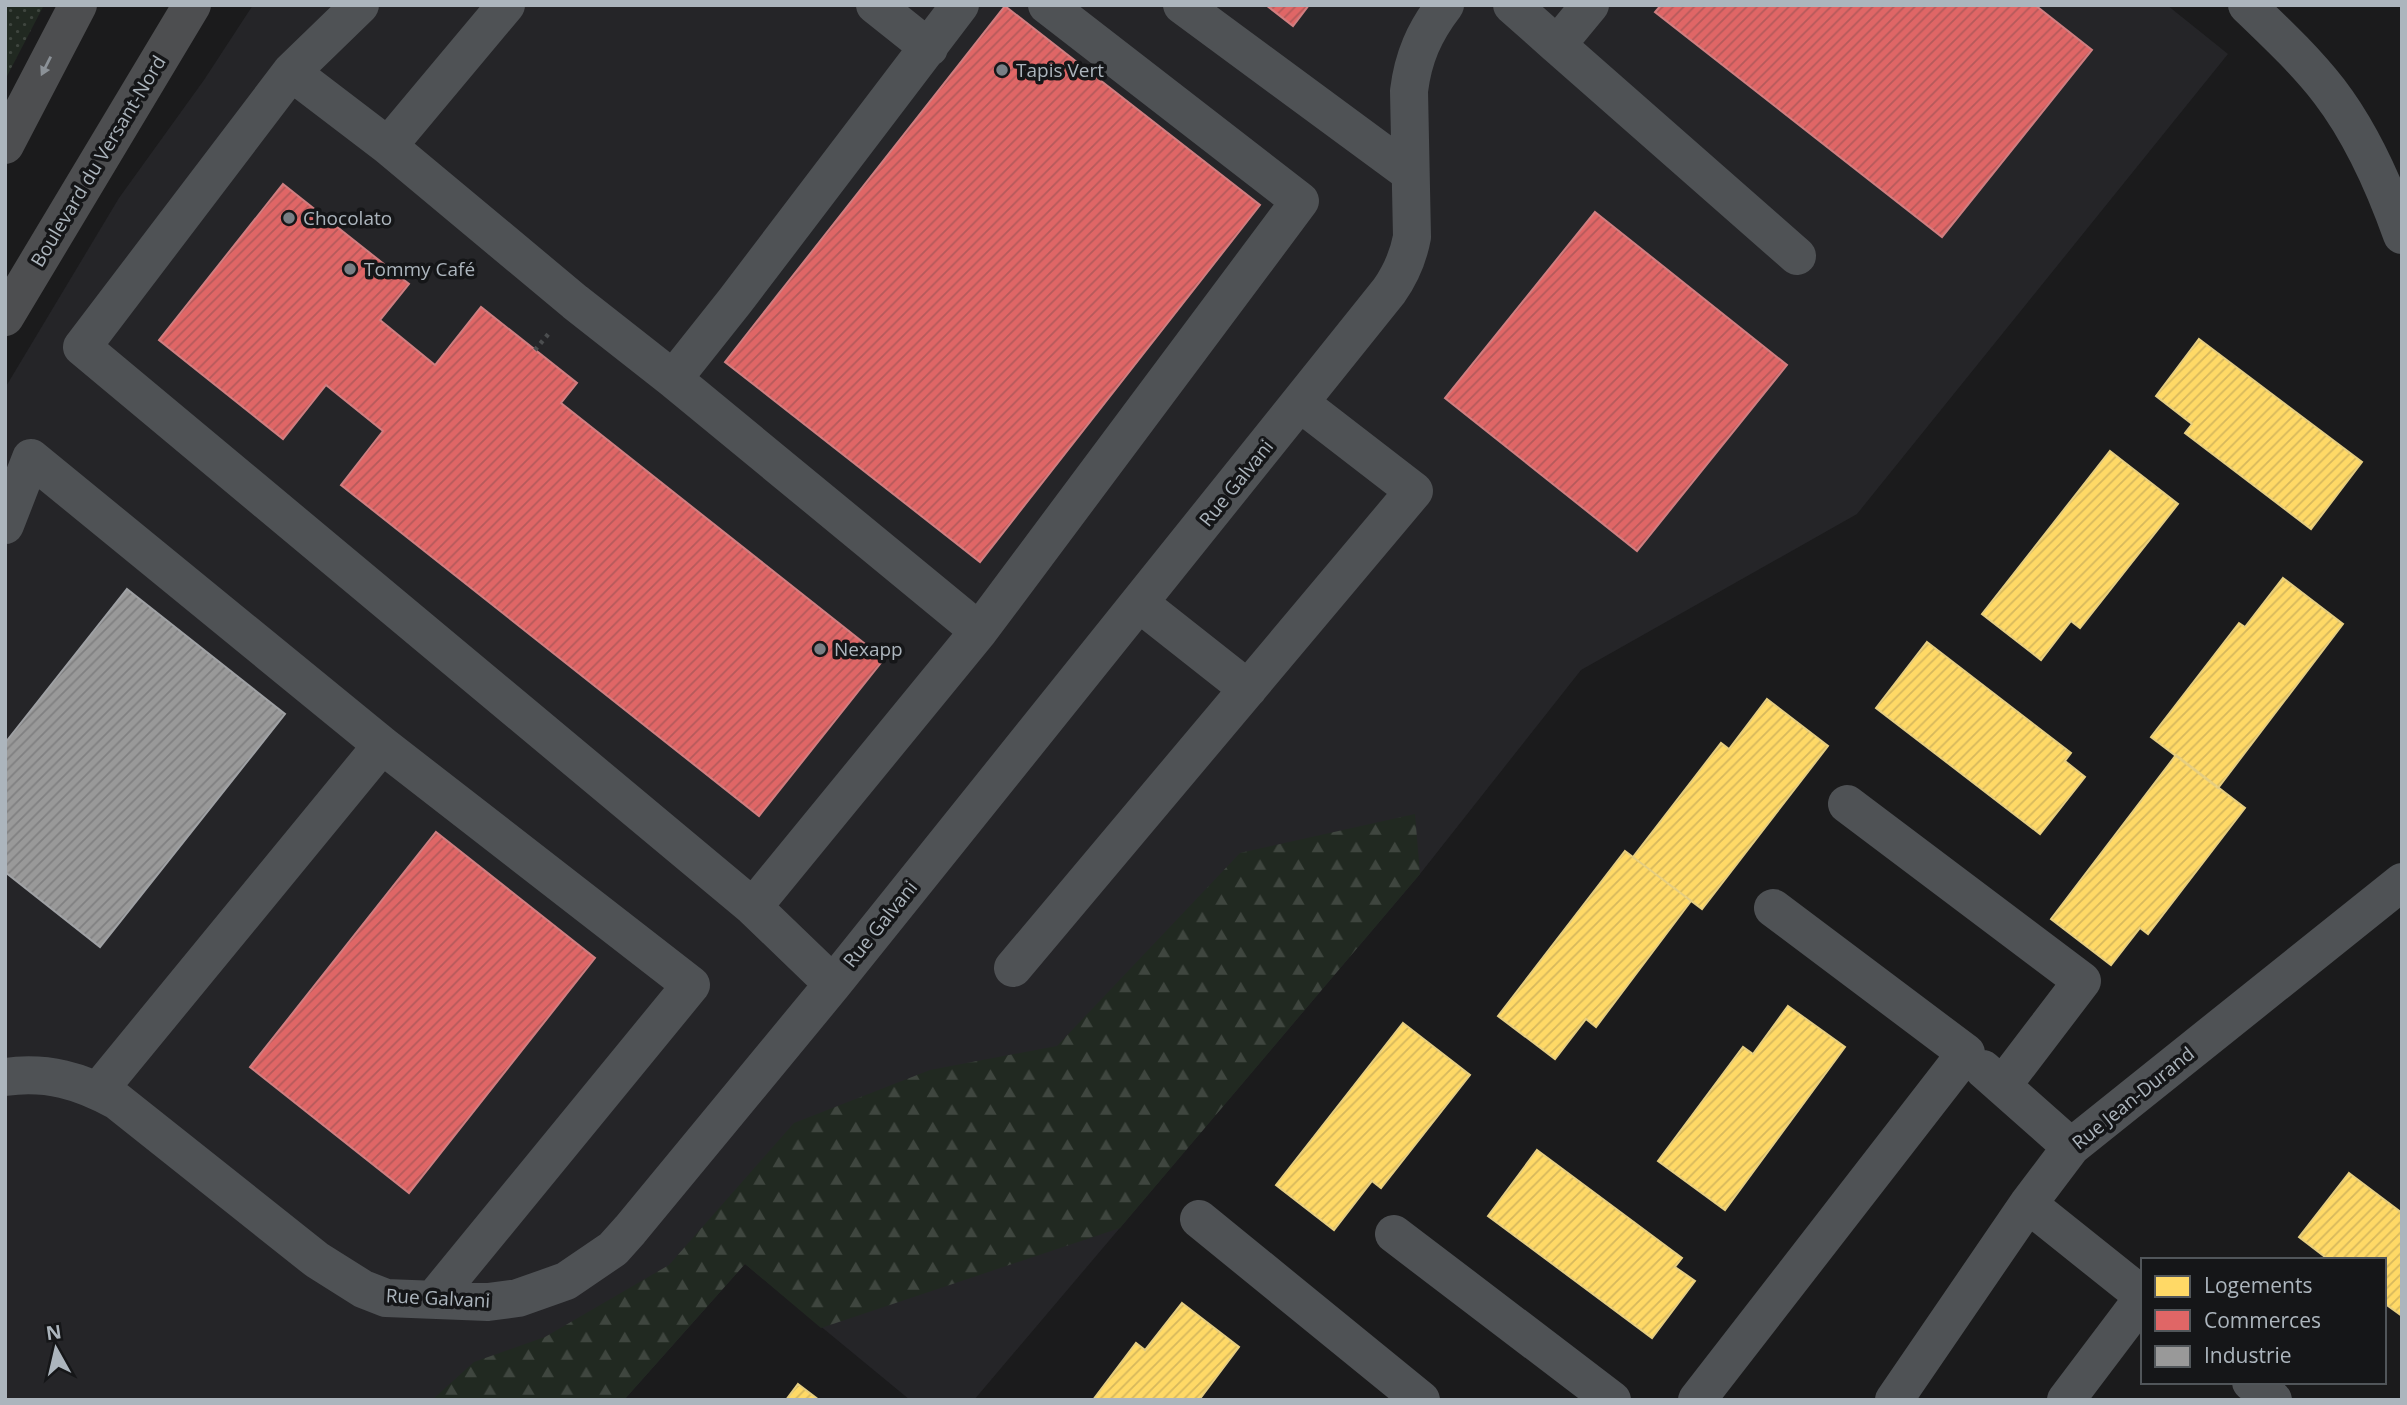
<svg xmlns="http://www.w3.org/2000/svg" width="2407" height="1405" font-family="'Open Sans',sans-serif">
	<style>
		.built { fill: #252528 }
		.grass { fill: url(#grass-dots) }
		.forest { fill: url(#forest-firs) }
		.homes { fill: url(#homes-hatch); stroke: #e6ce80; stroke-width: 2 }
		.shops { fill: url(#shops-hatch); stroke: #d07e80; stroke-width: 2 }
		.industry { fill: url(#industry-hatch); stroke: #9fa1a4; stroke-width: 2 }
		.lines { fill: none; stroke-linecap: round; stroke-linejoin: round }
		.path { stroke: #4b4d4f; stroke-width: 4.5; stroke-dasharray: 3.5 5; stroke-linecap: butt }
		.minor { stroke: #4f5255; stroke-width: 38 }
		.major { stroke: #4d4e50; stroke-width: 38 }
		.oneway { fill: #8b9197 }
		.poi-dot { fill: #797f85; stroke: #151618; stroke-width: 2.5 }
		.labels { text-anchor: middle; stroke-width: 7; stroke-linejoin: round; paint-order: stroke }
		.poi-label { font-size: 19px; fill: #acb5bd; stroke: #151618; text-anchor: start }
		.street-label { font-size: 19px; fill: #acb5bd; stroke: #151618 }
	</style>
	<defs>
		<pattern id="grass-dots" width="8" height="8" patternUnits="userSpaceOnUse" patternTransform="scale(1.75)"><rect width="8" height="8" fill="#212921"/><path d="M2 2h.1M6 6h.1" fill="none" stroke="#3f463f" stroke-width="1.8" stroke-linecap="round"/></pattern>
		<pattern id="forest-firs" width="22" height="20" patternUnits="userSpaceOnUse" patternTransform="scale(1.75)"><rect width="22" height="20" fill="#212921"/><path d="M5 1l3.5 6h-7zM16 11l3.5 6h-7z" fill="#3f463f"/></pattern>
		<pattern id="homes-hatch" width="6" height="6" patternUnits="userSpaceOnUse" patternTransform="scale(1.75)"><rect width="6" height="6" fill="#ffd966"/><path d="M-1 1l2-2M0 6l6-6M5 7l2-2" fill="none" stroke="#d6b85d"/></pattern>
		<pattern id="shops-hatch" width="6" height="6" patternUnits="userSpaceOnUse" patternTransform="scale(1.75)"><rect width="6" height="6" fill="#e06666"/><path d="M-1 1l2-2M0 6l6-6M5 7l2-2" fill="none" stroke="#b55a5b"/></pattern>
		<pattern id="industry-hatch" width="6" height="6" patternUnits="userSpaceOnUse" patternTransform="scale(1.75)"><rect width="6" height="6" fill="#999"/><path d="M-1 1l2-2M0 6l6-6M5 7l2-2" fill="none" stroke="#808081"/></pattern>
	</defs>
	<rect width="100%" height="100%" fill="#1b1b1c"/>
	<path class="built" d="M253 5H2167L2228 54 1857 514 1581 670 1420 874 974 1400H910L745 1264 624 1400H5V388L119 198 204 80Z"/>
	<path class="grass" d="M5 5H44L5 80Z"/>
	<path class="forest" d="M1415 814 1420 874 1120 1228 821 1328 745 1264 624 1400H432L474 1362 545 1337 669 1265 794 1123 930 1070 1057 1046 1240 853Z"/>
	<path class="homes" d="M2199 339 2362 462 2311 529 2185 433 2192 424 2156 396Z
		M2110 451 2178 504 2080 628 2071 621 2041 660 1982 614Z
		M2283 578 2343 624 2218 788 2151 737 2239 623 2245 627Z
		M1927 642 2071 753 2065 761 2085 777 2040 834 1876 708Z
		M1767 699 1828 746 1702 909 1633 857 1721 743 1729 749Z
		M2176 755 2245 808 2148 934 2140 928 2111 965 2051 919Z
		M1625 851 1691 901 1596 1027 1586 1019 1555 1059 1498 1016Z
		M1788 1006 1845 1047 1725 1210 1658 1161 1743 1047 1753 1054Z
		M1403 1023 1470 1075 1381 1188 1372 1181 1334 1230 1276 1185Z
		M1537 1150 1682 1258 1675 1267 1695 1281 1652 1338 1488 1216Z
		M2349 1173 2402 1213V1316L2384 1303V1260H2329L2299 1237Z
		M1182 1303 1239 1347 1199 1400H1093L1136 1343 1145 1350Z
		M798 1384 819 1400H786Z"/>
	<path class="shops" d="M1266 5H1309L1293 26Z
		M1661 5H2035L2092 50 1942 237 1655 12Z
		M1005 6 1260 205 980 562 725 362Z
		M283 184 409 284 380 320 435 365 481 307 577 383 561 403 884 659 759 816 341 485 383 431 326 385 283 439 159 340Z
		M1595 212 1787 365 1637 551 1445 398Z
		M436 832 595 958 409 1193 250 1067Z"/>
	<path class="industry" d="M127 589 285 714 100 947 5 872V743Z"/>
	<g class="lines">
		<path class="path" d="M535 350 550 332"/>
		<path class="minor" d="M360 5 291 72 388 146 575 302 673 379 979 631 1300 201 1047 5
			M875 5 929 48
			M1182 5 1410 173
			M1512 5 1557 45 1590 5
			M2247 5C2275 32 2305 60 2329 91 2362 134 2384 184 2402 235
			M1557 45 1797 256
			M291 72 82 347 753 907 833 984
			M388 146 506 5
			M673 379 735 301 960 5
			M5 525 31 458 382 745 691 985 433 1300
			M1139 603 1248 689
			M1847 804 2082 981 2002 1086
			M753 907 979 631
			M1013 968 1414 491 1300 403
			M1983 1069 2071 1147
			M5 1077C47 1071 81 1081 117 1101L317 1260 363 1289 386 1298 488 1302 518 1298 566 1281 613 1249 630 1230 833 984 1389 291C1401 274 1408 258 1412 237L1409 91C1413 58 1424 32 1445 5
			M98 1091 382 745
			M2028 1204 2143 1296
			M1199 1219 1421 1400
			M1394 1234 1612 1400
			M2251 1382 2273 1400
			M1697 1400 1966 1053 1773 908
			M1894 1400 2028 1204 2071 1147 2402 882
			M2066 1400 2143 1298"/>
		<path class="major" d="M5 145 78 5
			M5 317 192 5"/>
	</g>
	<defs><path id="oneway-solid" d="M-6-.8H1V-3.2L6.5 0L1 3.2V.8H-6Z" transform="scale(1.75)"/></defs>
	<use class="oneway" href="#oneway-solid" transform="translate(46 66) rotate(117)"/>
	<g class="poi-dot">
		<circle cx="1002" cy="70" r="7"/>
		<circle cx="289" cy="218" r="7"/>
		<circle cx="350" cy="269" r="7"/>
		<circle cx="820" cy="649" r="7"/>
	</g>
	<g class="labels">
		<g class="poi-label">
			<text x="1016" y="77">Tapis Vert</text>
			<text x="303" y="225">Chocolato</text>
			<text x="364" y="276">Tommy Café</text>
			<text x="834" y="656">Nexapp</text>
		</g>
		<g class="street-label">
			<text transform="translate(98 161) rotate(-59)" y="7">Boulevard du Versant-Nord</text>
			<text transform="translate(1236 483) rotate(-51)" y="7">Rue Galvani</text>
			<text transform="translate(880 924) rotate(-51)" y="7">Rue Galvani</text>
			<text transform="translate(2133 1098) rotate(-39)" y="7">Rue Jean-Durand</text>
			<text transform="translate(438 1298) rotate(3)" y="7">Rue Galvani</text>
		</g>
	</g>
	<rect width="2407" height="1405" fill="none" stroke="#acb5bd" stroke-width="14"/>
	<rect x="2141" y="1258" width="245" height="126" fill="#151618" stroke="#51565a" stroke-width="2"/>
	<rect x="2155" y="1276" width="35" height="21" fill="#ffd966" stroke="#51565a" stroke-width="2"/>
	<text x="2204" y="1293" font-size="21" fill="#acb5bd">Logements</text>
	<rect x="2155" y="1310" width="35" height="21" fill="#e06666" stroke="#51565a" stroke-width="2"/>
	<text x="2204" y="1328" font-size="21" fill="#acb5bd">Commerces</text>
	<rect x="2155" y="1346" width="35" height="21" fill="#999999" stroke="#51565a" stroke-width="2"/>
	<text x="2204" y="1363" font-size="21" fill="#acb5bd">Industrie</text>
	<g transform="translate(56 1349) rotate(352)" stroke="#151618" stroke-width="5" paint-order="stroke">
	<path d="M0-5L12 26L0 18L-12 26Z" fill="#acb5bd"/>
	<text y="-10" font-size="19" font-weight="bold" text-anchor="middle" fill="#acb5bd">N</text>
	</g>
</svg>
